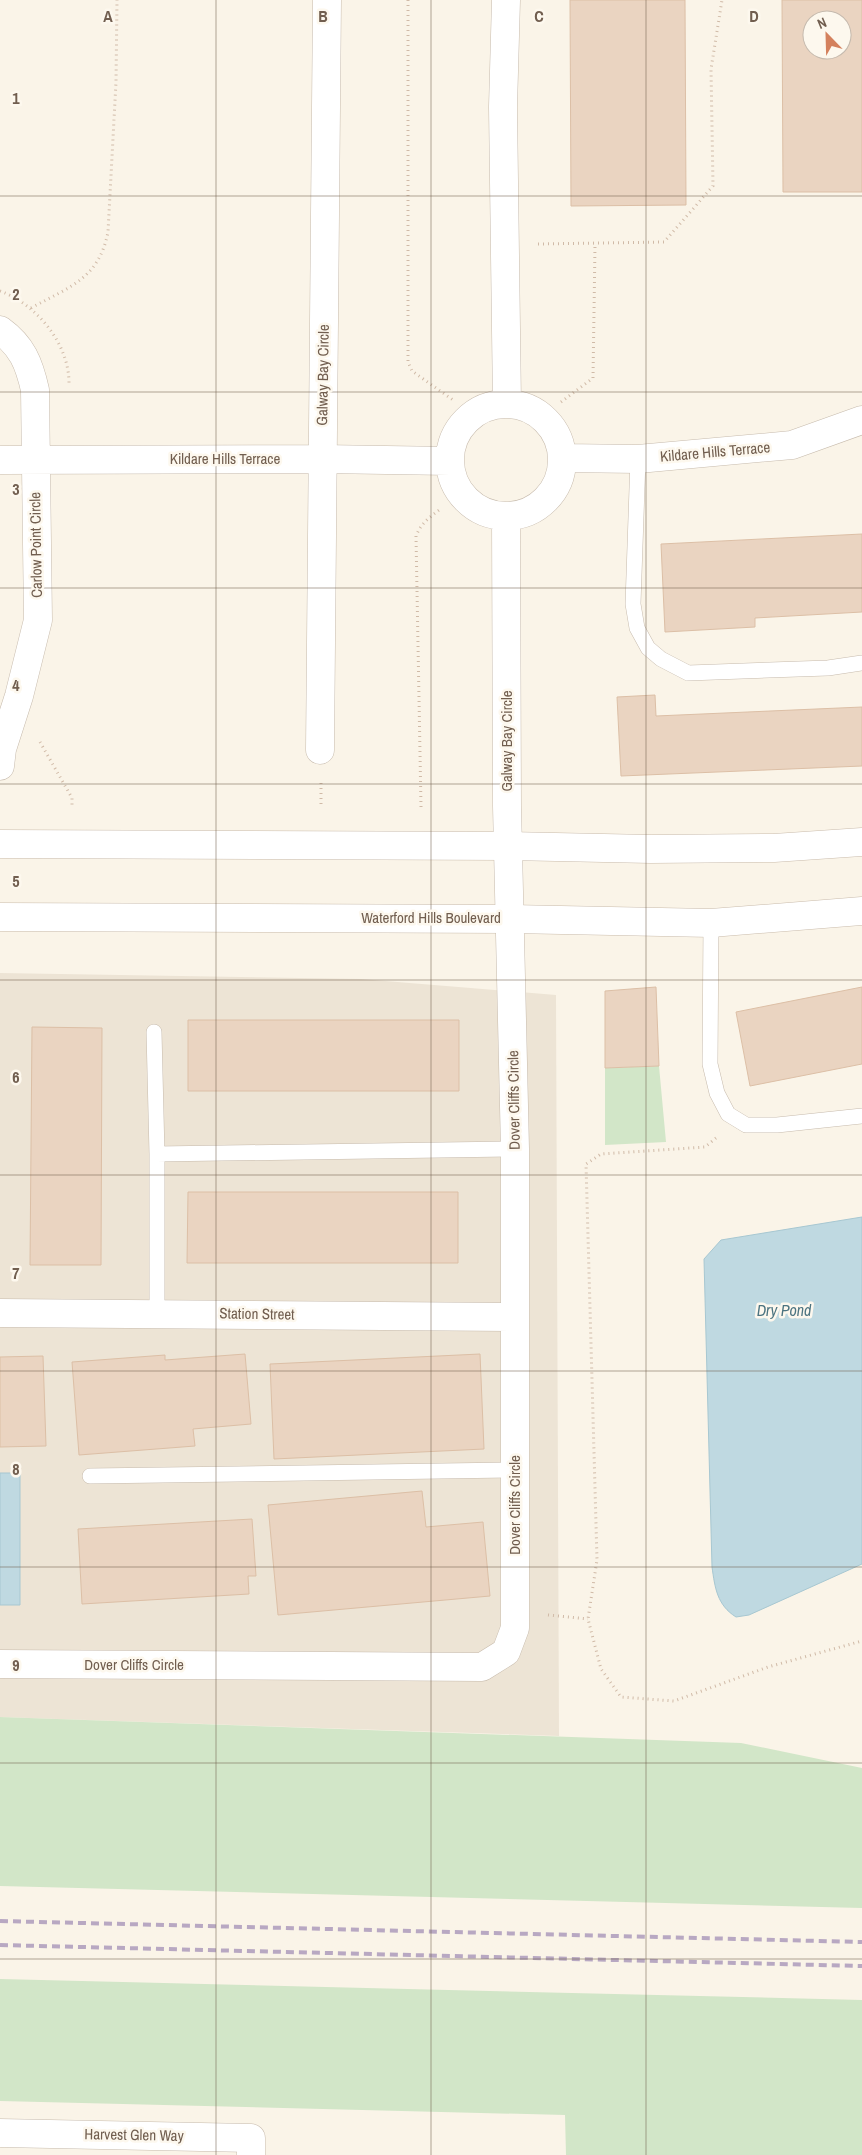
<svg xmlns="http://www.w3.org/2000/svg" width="862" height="2155" font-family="'Archivo Narrow',sans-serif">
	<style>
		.residential { fill: #ede4d5 }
		.green { fill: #d2e6c8 }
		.water { fill: #bfd9e1; stroke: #a7c7d1 }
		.building { fill: #ead4c1; stroke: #dcbfa6; fill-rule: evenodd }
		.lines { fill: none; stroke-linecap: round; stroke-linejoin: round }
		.lane-casing { stroke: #c7bbad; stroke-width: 16 }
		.street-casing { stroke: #c7bbad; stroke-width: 29 }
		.secondary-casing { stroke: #cabcac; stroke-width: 29 }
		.path { stroke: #d0baa7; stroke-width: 3; stroke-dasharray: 1 4; stroke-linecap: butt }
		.lane { stroke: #fff; stroke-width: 15 }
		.street { stroke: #fff; stroke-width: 28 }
		.secondary { stroke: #fff; stroke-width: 28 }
		.rail { stroke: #b8a8c2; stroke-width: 4; stroke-dasharray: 8 5; stroke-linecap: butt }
		.grid { fill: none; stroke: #715e4f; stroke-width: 1; stroke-opacity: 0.55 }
		.labels { text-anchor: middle; stroke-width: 5; stroke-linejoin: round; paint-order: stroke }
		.street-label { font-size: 15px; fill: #715e4f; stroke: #fdf8ee }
		.water-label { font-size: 16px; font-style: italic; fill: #4c7481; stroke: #fdf8ee }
		.grid-label { font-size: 16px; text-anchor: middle; font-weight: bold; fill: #715e4f; stroke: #fdf8ee; stroke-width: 5; stroke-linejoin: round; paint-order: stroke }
	</style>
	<rect width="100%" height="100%" fill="#faf4e8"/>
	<path class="residential" d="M0 973 361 979 556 995 559 1736 0 1717Z"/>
	<path class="green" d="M659 1066 666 1142 605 1145V1068Z
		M0 1717 741 1743 862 1768V1908L0 1886Z
		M0 1979 862 2000V2155H566L565 2115 0 2101Z"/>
	<path class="water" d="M862 1217V1564L749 1615 736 1617C717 1605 715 1588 712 1567L704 1259 721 1240Z
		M0 1473H20V1605H0Z"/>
	<path class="building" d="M570 0H685L686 205 571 206Z
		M782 0H862V192H783ZM812 20H842V50H812Z
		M862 534V612L755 618V627L665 632 661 544Z
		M655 695 656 716 862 707V766L621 776 617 697Z
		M656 987 659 1066 605 1068V991Z
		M862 987V1064L750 1086 736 1012Z
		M188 1020H459V1091H188Z
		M32 1027 102 1028 101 1265H30Z
		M188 1192H458V1263H187Z
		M245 1354 251 1424 193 1429 195 1446 79 1455 72 1362 165 1355V1360Z
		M480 1354 484 1449 274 1459 270 1364Z
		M43 1356 46 1446 0 1447V1357Z
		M422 1491 426 1527 483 1522 490 1596 278 1615 268 1505Z
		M252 1519 256 1576H248L249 1594 82 1604 78 1529Z"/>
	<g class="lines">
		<g class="lane-casing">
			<path id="lane" d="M638 459 633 604 637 628 648 648 661 659 688 673 828 668 862 663
				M711 923 710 1064 717 1093 728 1114 746 1125H777L862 1116
				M154 1032 157 1154V1313
				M157 1154 515 1149
				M90 1476 515 1470"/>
		</g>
		<g class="street-casing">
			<path id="street" d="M506 0 503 107 507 404
				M0 330C22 346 29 363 35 390L38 620 19 696 2 749 0 766
				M450 460a56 56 0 1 1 112 0a56 56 0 1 1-112 0Z
				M563 458 638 459 792 445 862 420
				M0 460 322 459 450 461
				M320 750 327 0
				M0 1313 515 1317
				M0 1664 482 1667 506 1652 515 1628V1149L507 806 506 517
				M0 2133 251 2138V2155"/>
		</g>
		<g class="secondary-casing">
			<path id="secondary" d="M0 844 508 846 651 849 774 848 862 842
				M0 917 511 919 711 923 862 911"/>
		</g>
		<path class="path" d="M408 0V362L412 371 453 400
			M538 244 664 242 713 186 711 69 722 0
			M0 291C36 304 69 343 69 383
			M31 308C69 287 99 279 108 232L116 82 117 0
			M561 402 593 378 595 245
			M40 742 72 798V806
			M321 783V806
			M421 807 416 536C421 523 431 516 442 508
			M716 1138 705 1147 601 1154 586 1164 597 1560 588 1619 601 1669 621 1697 674 1701 768 1667 862 1641
			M548 1615 588 1619"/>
		<use href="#lane" class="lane"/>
		<use href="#street" class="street"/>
		<use href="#secondary" class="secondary"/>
		<path class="rail" d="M0 1921 862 1942
			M0 1945 862 1966"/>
	</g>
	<path class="grid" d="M216 0V2155M431 0V2155M646 0V2155M0 196H862M0 392H862M0 588H862M0 784H862M0 980H862M0 1175H862M0 1371H862M0 1567H862M0 1763H862M0 1959H862"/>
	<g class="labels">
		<g class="street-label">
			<text transform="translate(323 375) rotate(-89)" y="5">Galway Bay Circle</text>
			<text transform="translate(715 452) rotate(-5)" y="5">Kildare Hills Terrace</text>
			<text x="225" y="464">Kildare Hills Terrace</text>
			<text transform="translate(36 545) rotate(-91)" y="5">Carlow Point Circle</text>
			<text transform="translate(507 741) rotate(-90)" y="5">Galway Bay Circle</text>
			<text x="431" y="923">Waterford Hills Boulevard</text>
			<text transform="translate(514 1100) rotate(-91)" y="5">Dover Cliffs Circle</text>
			<text transform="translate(257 1314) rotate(1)" y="5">Station Street</text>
			<text transform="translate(515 1505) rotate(-90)" y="5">Dover Cliffs Circle</text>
			<text x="134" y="1670">Dover Cliffs Circle</text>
			<text transform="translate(134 2135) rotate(1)" y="5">Harvest Glen Way</text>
		</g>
		<g class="water-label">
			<text x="784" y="1316">Dry Pond</text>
		</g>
	</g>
	<g class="grid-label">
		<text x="108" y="22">A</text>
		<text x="323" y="22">B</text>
		<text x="539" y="22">C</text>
		<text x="754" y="22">D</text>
		<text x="16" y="104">1</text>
		<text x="16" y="300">2</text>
		<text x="16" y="495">3</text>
		<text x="16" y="691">4</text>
		<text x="16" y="887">5</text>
		<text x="16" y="1083">6</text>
		<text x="16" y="1279">7</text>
		<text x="16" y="1475">8</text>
		<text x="16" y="1671">9</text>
	</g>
	<g transform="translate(827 35) rotate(337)"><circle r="24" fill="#fdf8ee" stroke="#c5baae"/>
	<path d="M0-4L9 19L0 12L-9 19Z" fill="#d4815d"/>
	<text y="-8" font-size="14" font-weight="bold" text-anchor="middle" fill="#715e4f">N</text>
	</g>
</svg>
